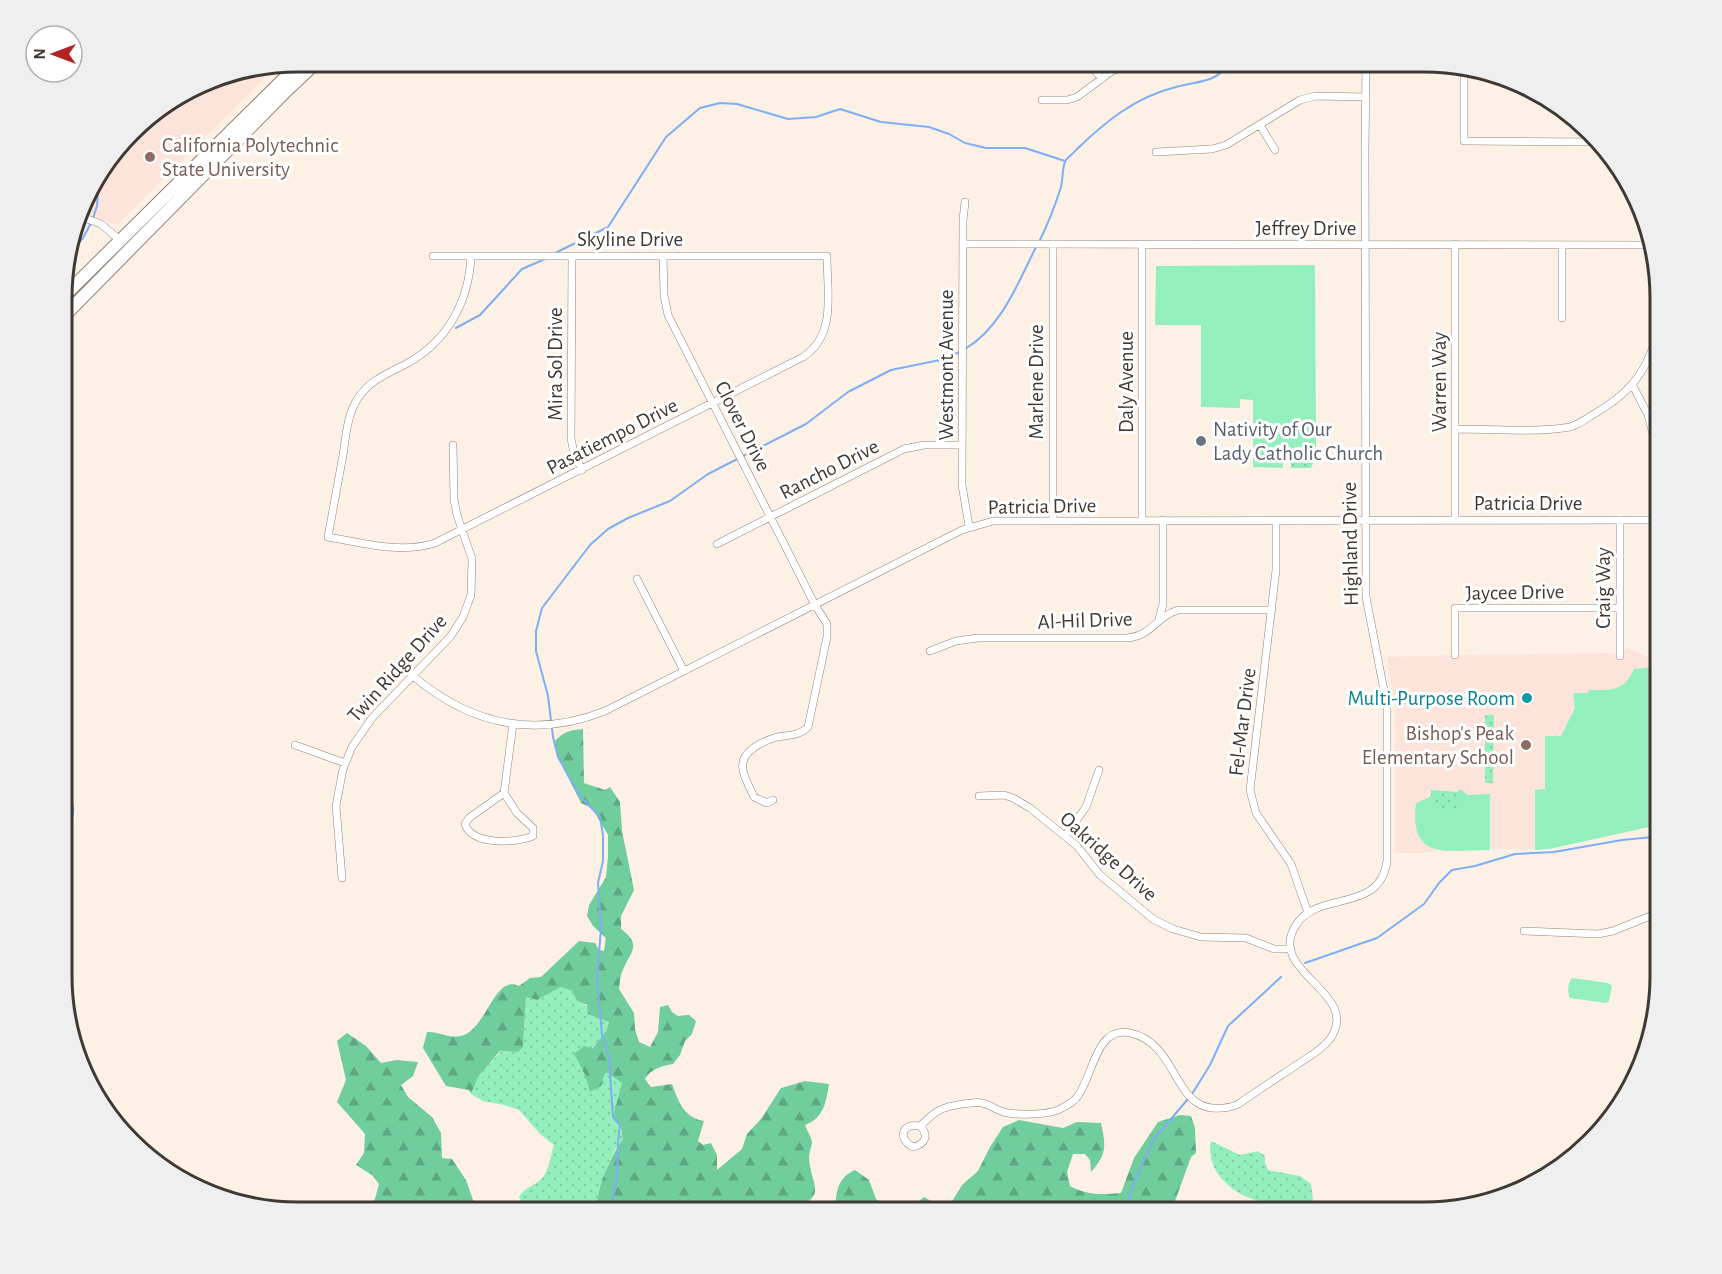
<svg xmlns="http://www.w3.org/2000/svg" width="1722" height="1274" font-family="'Alegreya Sans',sans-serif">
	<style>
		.education { fill: #fce4da }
		.grass { fill: url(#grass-dots) }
		.forest { fill: url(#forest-firs) }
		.pitch { fill: #93efbc }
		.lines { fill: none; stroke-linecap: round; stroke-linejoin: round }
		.stream { stroke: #7daef6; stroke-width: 2 }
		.street-casing { stroke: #908377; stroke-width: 8 }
		.highway-casing { stroke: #908377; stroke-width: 14 }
		.street { stroke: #fff; stroke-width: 7 }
		.highway { stroke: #fff; stroke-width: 12 }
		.education-dot { fill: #8d6e63; stroke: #fff; stroke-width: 2 }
		.worship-dot { fill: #6b7280; stroke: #fff; stroke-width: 2 }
		.culture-dot { fill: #0f9aa8; stroke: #fff; stroke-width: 2 }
		.labels { text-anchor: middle; stroke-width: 6; stroke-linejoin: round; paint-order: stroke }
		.education-label { font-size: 21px; fill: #785e54; stroke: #fff; text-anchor: start }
		.street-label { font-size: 21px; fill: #3f3934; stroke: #fff }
		.worship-label { font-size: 21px; fill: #5b616d; stroke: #fff; text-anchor: start }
		.culture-label { font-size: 21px; fill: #0d838f; stroke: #fff; text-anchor: end }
		.rim { fill: none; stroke: #3f3934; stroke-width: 3 }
	</style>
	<defs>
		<pattern id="grass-dots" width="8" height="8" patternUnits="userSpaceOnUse" patternTransform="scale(1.5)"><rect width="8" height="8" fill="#93efbc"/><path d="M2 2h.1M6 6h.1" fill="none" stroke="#80cea2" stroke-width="1.8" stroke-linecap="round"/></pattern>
		<pattern id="forest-firs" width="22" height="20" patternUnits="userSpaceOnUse" patternTransform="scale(1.5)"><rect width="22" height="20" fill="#6fce9c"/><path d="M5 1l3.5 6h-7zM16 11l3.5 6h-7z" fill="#5da880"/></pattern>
	</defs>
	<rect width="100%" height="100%" fill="#fdf1e6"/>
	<path class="education" d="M276 66 117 225 81 211 86 193 142 120 208 79Z
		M1627 648 1659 662 1658 667H1656L1658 818 1655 824 1649 827 1549 849H1444L1426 853H1395V707L1387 657 1455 655 1611 653 1620 656Z"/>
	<path class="grass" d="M1298 450H1316V457L1311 468H1291V456Z
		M1485 715H1494L1493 783H1485Z
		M1431 790 1458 792V813C1445 813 1434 810 1428 798L1431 796Z
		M561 987 572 991 577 1001C590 1006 595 1019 609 1021 606 1033 601 1040 592 1048L584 1046 577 1060 585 1075 608 1072 622 1082 620 1125 623 1138C606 1159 602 1187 594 1212H526L519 1197C525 1186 539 1185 545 1174 550 1165 551 1154 554 1145L540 1134 519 1110 504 1105 483 1101 471 1094 478 1077 501 1051 518 1052 523 1047 526 997 537 1000Z
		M1211 1141 1240 1155 1258 1151 1265 1156V1163L1268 1170 1300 1176 1311 1184 1313 1199 1312 1212H1274L1269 1203C1239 1200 1204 1174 1211 1141Z"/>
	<path class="forest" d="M583 729 584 783 605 790 610 787 620 802 622 831 634 890 621 916V929C643 945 630 952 623 970 620 975 620 983 619 989L634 1013 635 1029 639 1042 650 1047 658 1032 660 1007 668 1005 672 1012 678 1016 689 1015 696 1021 692 1034 685 1041 680 1055 673 1064C662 1066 650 1069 645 1079L651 1087 672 1084C678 1101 684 1118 704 1121L698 1141 703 1145 711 1143 717 1155V1170L742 1149 747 1134 761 1119 781 1088 805 1081 829 1084C826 1102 824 1118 805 1125 807 1131 812 1138 812 1143 811 1148 809 1153 809 1158 811 1188 830 1195 789 1211L769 1203 751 1204 744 1212H594C597 1204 598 1196 600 1188 605 1170 613 1154 623 1138L620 1125 613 1117 622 1083 608 1073H605L601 1086 590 1092 585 1075 574 1054 584 1046 593 1048 606 1031 609 1022 588 1014 587 1005 577 1001 572 991 561 987 537 1000 526 997 523 1047 518 1052 500 1051 478 1077 471 1094 469 1090 446 1086 423 1048 427 1032C440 1031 450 1040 464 1035 487 1026 495 974 519 986L530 978 541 977 579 941 595 943 599 950 604 951 606 938 593 926 587 916 589 905 606 877 608 857V835L592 808 581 803 558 757 555 741C563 732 570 730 583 729Z
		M347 1033 366 1046 381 1063 396 1060 418 1062 413 1076 401 1085 408 1097 432 1117 441 1133 442 1158 452 1159 466 1180 473 1200 489 1212H361L375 1199 379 1184 372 1175 356 1165 364 1153 365 1134 337 1102 346 1080 337 1041Z
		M1180 1115 1191 1116 1195 1128 1196 1153 1191 1157 1171 1212H836C835 1194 837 1178 855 1170L869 1180 876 1199 890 1207 908 1210 924 1197 947 1210 962 1185 978 1171 990 1147 1003 1127 1019 1120 1063 1128 1077 1122 1101 1123C1106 1146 1107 1154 1091 1172L1090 1160 1085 1154H1073L1067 1172 1070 1186C1086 1195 1102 1195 1121 1193L1134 1158 1158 1122Z"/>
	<path class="pitch" d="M1315 265 1316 450H1298L1291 456V461H1283V468L1253 467V458L1256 456 1253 455V400L1240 399V408L1201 407V325H1155L1156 266Z
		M1656 667 1658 818 1655 824 1649 827 1549 849 1535 850V790L1545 789V736H1561L1575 708 1573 693H1588L1589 690C1611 690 1624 692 1634 669Z
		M1458 790H1462L1467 795 1490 794V850C1447 850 1409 862 1416 803L1428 798C1434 810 1445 813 1457 813Z
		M1572 978 1608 983 1612 986 1609 1001 1606 1003 1570 998C1567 992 1568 982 1572 978Z"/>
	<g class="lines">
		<path class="stream" d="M93 218 97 206 99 176
			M1039 242C1048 224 1055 206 1061 187 1063 179 1062 166 1066 160 1069 156 1073 154 1076 150 1105 122 1135 97 1176 87 1202 80 1213 84 1232 62
			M555 253 608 227 666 137 700 108 720 103 737 104 788 119 816 117 840 109 881 122 929 127 949 134 965 143 986 148H1025L1065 161
			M68 254 83 238 91 223
			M456 328 480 315 522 269 545 259
			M965 349C1001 328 1018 283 1036 247
			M63 784C82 811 70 820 63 848
			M1305 963 1377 938 1424 904 1439 883 1452 870 1475 866 1515 854 1554 852 1622 840 1653 837 1660 834
			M1192 1094 1210 1065 1228 1026 1281 977
			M611 1212C611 1199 617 1187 617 1174 618 1157 617 1142 620 1125L613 1117 609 1057 602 1035 597 980 601 928 598 883 603 861V835L600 817 579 795 558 757 553 737 548 696 536 651V631L542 608 590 545 608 529 628 518 670 501 708 474 806 424 848 392 891 370 940 360 960 352
			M1126 1212 1131 1190 1153 1140 1188 1099"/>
		<g class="street-casing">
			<path id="street" d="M1088 62 1102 79
				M1464 68V141L1594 142
				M1042 100H1067L1077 97 1112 71 1140 62
				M1260 125 1275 150
				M1156 152 1212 149 1226 145 1300 100 1315 96 1366 97
				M965 202 963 220 962 485 969 526
				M79 216 101 224 122 242
				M963 244 1650 245
				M1562 245V318
				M433 256H827C827 292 837 335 803 357L435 543C400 554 364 543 328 537 333 509 338 482 343 455 346 436 347 415 358 398 370 380 387 374 406 364 447 342 469 302 471 256
				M572 256 571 438 574 454 582 470
				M663 256 664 295 668 315 815 605 827 624V637L808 727C799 736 789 735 777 737 767 740 759 743 751 750 734 763 747 781 754 797L767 803 773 800
				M1632 384 1648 415 1653 434 1656 520
				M1455 429C1489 429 1538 433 1570 427 1578 425 1587 418 1594 414 1634 391 1651 366 1660 321
				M1053 520V244
				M1142 520V244
				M1276 520V570L1250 790 1256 813 1291 864 1308 913
				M1455 520V244
				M717 544 904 449 924 445H962
				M637 579 684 671
				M1159 619 1163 604V520
				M930 651 956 641 978 638H1128C1153 635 1155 617 1178 610H1272
				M1455 655V608H1620
				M1620 656V520
				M413 676C470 724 534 739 605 711L962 530 993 521 1660 520
				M295 745 345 763
				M504 793 517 813 533 828V836C516 843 472 846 465 824L469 818Z
				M504 793 513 724
				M979 796 1004 795 1013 798 1030 808 1077 846 1100 875 1153 919 1173 929 1201 937 1246 938 1274 949H1291
				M1065 836 1086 807 1099 770
				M342 878 336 806 343 769 352 747 372 718 450 637 463 617 471 595 472 559 457 515 454 499 453 445
				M1524 931 1598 934 1613 931 1660 912
				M920 1126C929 1135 926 1144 913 1147 897 1139 902 1122 920 1126 927 1120 934 1112 942 1109 948 1106 976 1101 982 1103 991 1105 999 1112 1008 1113 1022 1115 1044 1115 1058 1110 1064 1107 1073 1103 1077 1097 1093 1078 1095 1025 1130 1033 1184 1044 1170 1126 1237 1105 1257 1091 1277 1078 1298 1064 1308 1057 1322 1050 1330 1039 1363 992 1265 973 1296 925 1318 890 1380 914 1387 861V706L1366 597 1365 151 1366 62"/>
		</g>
		<g class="highway-casing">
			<path id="highway" d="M63 297 301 62
				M63 317 284 93 317 62"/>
		</g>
		<use href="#street" class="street"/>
		<use href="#highway" class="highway"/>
	</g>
	<g class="education-dot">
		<circle cx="150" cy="157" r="6"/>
		<circle cx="1526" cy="745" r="6"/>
	</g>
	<circle class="worship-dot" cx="1201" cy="441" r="6"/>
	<circle class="culture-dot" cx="1527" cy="698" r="6"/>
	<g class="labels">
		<g class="education-label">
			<text x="162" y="152">California Polytechnic<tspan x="162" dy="24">State University</tspan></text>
			<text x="1514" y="740" text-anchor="end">Bishop's Peak<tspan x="1514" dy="24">Elementary School</tspan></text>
		</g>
		<g class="street-label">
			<text x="1306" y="235">Jeffrey Drive</text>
			<text x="630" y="246">Skyline Drive</text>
			<text transform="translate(555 364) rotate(-90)" y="7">Mira Sol Drive</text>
			<text transform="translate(946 365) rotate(-90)" y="7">Westmont Avenue</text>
			<text transform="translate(1036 382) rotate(-90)" y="7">Marlene Drive</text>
			<text transform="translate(1126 382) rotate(-90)" y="7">Daly Avenue</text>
			<text transform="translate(1439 382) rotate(-90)" y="7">Warren Way</text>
			<text transform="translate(743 426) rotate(63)" y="7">Clover Drive</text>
			<text transform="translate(612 436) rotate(-27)" y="7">Pasatiempo Drive</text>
			<text transform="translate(829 469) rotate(-27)" y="7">Rancho Drive</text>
			<text x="1528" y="510">Patricia Drive</text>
			<text transform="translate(1042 506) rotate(-1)" y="7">Patricia Drive</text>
			<text transform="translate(1350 544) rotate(-91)" y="7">Highland Drive</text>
			<text transform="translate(1603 588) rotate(-90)" y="7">Craig Way</text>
			<text transform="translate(1515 592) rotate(-1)" y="7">Jaycee Drive</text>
			<text transform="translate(1085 620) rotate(-2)" y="7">Al-Hil Drive</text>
			<text transform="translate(397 668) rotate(-48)" y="7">Twin Ridge Drive</text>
			<text transform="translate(1242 722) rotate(-83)" y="7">Fel-Mar Drive</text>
			<text transform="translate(1109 856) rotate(42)" y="7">Oakridge Drive</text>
		</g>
		<g class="worship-label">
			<text x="1213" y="436">Nativity of Our<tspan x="1213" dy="24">Lady Catholic Church</tspan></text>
		</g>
		<g class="culture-label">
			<text x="1515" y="705">Multi-Purpose Room</text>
		</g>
	</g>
	<path d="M0 0H1722V1274H0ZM298 72H1424A226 226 0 0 1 1650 298V976A226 226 0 0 1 1424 1202H298A226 226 0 0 1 72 976V298A226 226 0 0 1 298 72Z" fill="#f0efef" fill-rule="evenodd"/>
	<path class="rim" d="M298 72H1424A226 226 0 0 1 1650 298V976A226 226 0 0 1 1424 1202H298A226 226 0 0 1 72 976V298A226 226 0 0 1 298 72Z"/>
	<g transform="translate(54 54) rotate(270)"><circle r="28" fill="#ffffff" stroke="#b2b0ae" stroke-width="1.5"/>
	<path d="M0-4.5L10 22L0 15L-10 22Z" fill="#b22222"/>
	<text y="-9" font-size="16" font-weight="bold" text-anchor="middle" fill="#3f3934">N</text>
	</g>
</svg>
